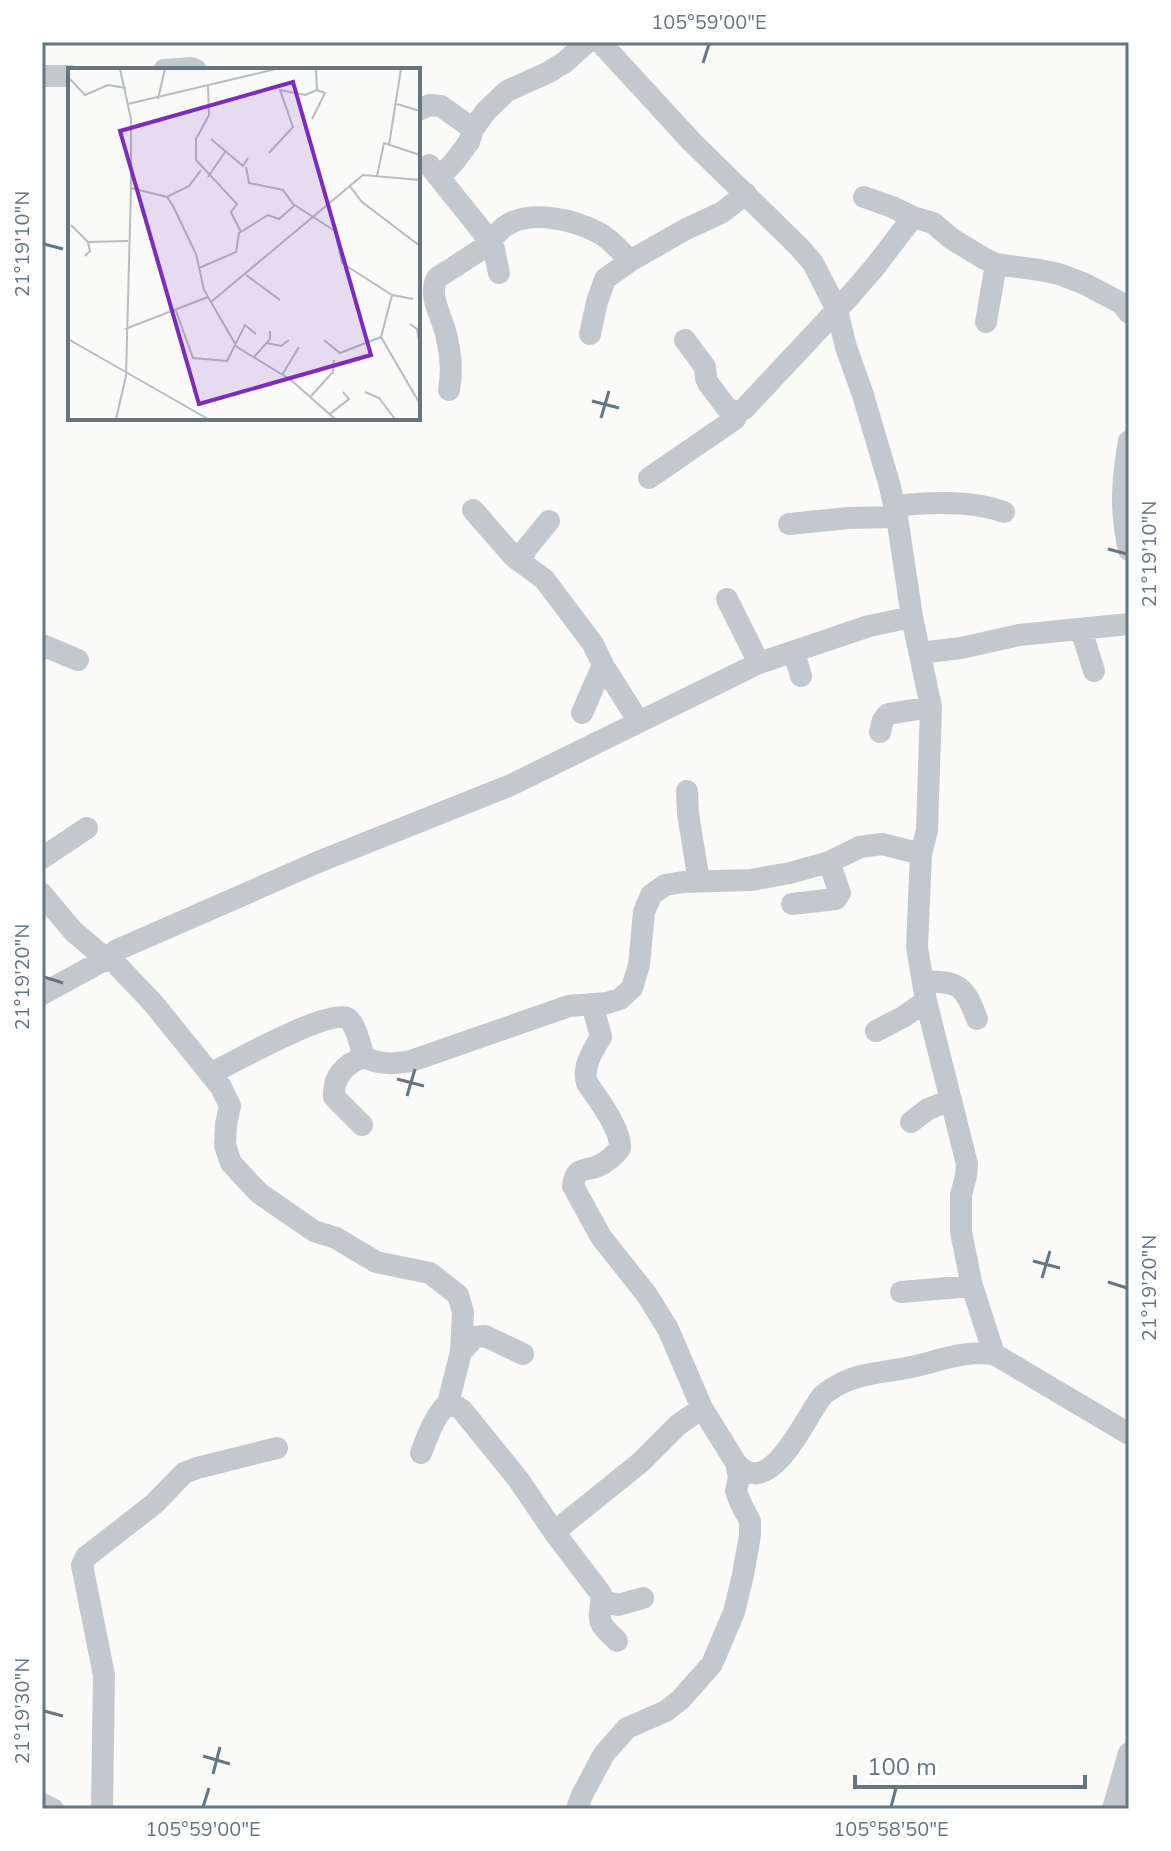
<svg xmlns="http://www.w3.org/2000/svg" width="1171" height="1851" font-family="'Nunito Sans',sans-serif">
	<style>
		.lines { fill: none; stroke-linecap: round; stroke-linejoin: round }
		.minor { stroke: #c3c8cc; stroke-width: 22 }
		.ticks { fill: none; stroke: #657683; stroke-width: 3 }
		.inset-road { fill: none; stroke: #b5bdc2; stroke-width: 2 }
		.view { fill: #7b2cbf; fill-opacity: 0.15; stroke: #7b2cbf; stroke-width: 4 }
		.inset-edge { fill: none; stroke: #657683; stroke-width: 4 }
		.neatline { fill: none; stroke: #657683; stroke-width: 3 }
		.ticks-label { font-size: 20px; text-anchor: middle; fill: #657683 }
	</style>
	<rect width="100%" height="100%" fill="#fafaf8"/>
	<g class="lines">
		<path class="minor" d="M600 42 692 142 800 248 813 263 837 310 846 347 863 395 889 483 897 517 912 617 931 707 927 830 921 854 917 947 926 1001 967 1164 966 1176 961 1195V1232L972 1286 994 1354 1129 1434
			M164 70 191 68 196 70
			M42 76H70
			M418 110 430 105 441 106 473 129
			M429 165 490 241 494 249 499 273
			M440 177 454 162 469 142 473 129 486 111 507 91 547 73 565 62 587 42
			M864 197 892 207 913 217
			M490 241C494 236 499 231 504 227 529 208 576 220 601 234 612 241 621 251 630 261
			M986 322 996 264
			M590 334 597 302 605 279 630 261 686 229 721 213 746 194
			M685 340 705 367 706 378 708 383 726 407 734 412H738L744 409 848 298 874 268 913 217 933 223 952 239 985 259 996 264 1040 270 1059 274 1085 284 1121 303 1129 313
			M449 390C452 373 451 355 447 339 444 318 427 298 437 278L491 243
			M1129 441C1122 480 1120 511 1129 550
			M649 478 735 419 738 412
			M895 506C930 502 970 500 1004 512
			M473 510 514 557 544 579 593 644 603 665 639 722
			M789 524 848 518 897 517
			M521 561 526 549 549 521
			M727 599 759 663
			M1081 629 1094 671
			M42 645 78 660
			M794 652 801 676
			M920 653 961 648 1019 635 1129 624
			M582 713 603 665
			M880 732 883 720 888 714 931 707
			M687 791 688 814 699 881
			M42 858 87 828
			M42 894 73 931 106 959 115 963 153 1003 221 1087 230 1106 226 1124 225 1145 231 1163 259 1193 314 1231 336 1238 376 1262 430 1273 458 1295 463 1312 461 1352 448 1403
			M792 904 836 899 840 893 829 862
			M923 982C958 980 965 986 977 1019
			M42 994 106 959 117 950 318 862 511 785 759 663 869 626 912 617
			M876 1031 903 1017 926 1001
			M210 1074C234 1062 325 1010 347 1018 355 1021 361 1048 364 1057 380 1065 394 1064 411 1061L569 1006 607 1003 620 999 632 988 639 965 644 912 651 895 665 885 683 882 751 880 790 873 829 862 860 847 882 844 921 854
			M911 1122 928 1109 951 1100
			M362 1125 334 1097C333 1076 345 1064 364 1057
			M901 1292 972 1286
			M461 1352 475 1337 485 1336 523 1354
			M421 1453C428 1435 434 1417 448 1403L453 1404 462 1410 518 1479 554 1532 601 1594C603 1604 596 1618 603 1626 606 1631 613 1636 617 1641
			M736 1463C771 1503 806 1414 823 1395 827 1392 834 1387 838 1385 861 1372 891 1372 916 1366 944 1359 964 1351 994 1354
			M554 1532 641 1462 678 1425 702 1408
			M602 1601 618 1605 643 1598
			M42 1804 53 1809
			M102 1809 104 1675 82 1565 86 1557 154 1504 184 1473 197 1468 277 1448
			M577 1809 582 1795 604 1754 627 1728 666 1711 681 1699 712 1664 734 1612 743 1575 750 1535V1521L740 1502 736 1491 739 1477 736 1463 702 1408 668 1329 647 1295 601 1237 573 1186C576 1166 583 1172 598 1166 606 1163 615 1155 620 1148 621 1129 598 1099 587 1083 582 1067 593 1050 601 1037L592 1004
			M1113 1809 1129 1753"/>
	</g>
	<path class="ticks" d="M703 63 709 44M44 244 63 249M592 401 619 408M601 418 609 391M1108 549 1127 554M44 977 63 983M397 1079 424 1086M407 1096 415 1069M1033 1261 1060 1268M1042 1278 1050 1251M1108 1282 1127 1288M44 1711 63 1716M203 1756 230 1764M213 1774 220 1747M203 1807 209 1788M891 1807 896 1788"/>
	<g transform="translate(68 68)">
		<rect width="352" height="352" fill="#fafaf8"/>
		<path class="inset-road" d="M0 9 17 27 40 17 58 20M140 18 141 47 128 71V92L169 136 163 144 173 164M90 31 97 1M60 36 208 1M329 36 352 43M244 51 257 25 249 22M143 71 175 98 180 90M321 77 333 1M201 85 225 59 212 22 237 27 249 22 248 1M178 99 181 115 215 122 225 136 267 163 274 195 324 227 345 231M309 108 316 75 352 87M140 109 157 84M281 117 294 134 352 178M63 120 99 129 105 138 128 186 136 222 169 279 223 312 267 351M99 129 121 118 133 102M3 157 20 174 22 183 17 188M20 174 60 173M131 200 168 184 171 165 200 147 211 151 227 137M178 207 212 232M324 227 313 269 352 336M143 234 295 107 352 112M108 243 125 290 159 293 177 257 188 266M342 256 349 261 352 278M57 261 140 229M0 271 140 351M256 272 272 285 313 269M199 275 213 278 221 272M185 290 202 271V263M214 307 231 279M297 324 311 330 327 351M243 328 265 304 266 292M262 346 281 331 275 324M48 351 58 308 63 120V51L52 1"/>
		<path class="view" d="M225 14 303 287 131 336 52 63Z"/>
		<rect width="352" height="352" class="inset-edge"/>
	</g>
	<rect width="1171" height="1851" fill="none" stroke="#ffffff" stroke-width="88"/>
	<path d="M855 1775v12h230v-12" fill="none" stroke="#657683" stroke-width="4"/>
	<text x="867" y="1775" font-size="24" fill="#657683" stroke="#ffffff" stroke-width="6" paint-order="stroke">100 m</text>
	<rect x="44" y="44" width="1083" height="1763" class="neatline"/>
	<g class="ticks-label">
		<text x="709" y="29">105°59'00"E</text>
		<text transform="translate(22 244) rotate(-90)" y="7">21°19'10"N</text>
		<text transform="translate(1149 554) rotate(-90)" y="7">21°19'10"N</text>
		<text transform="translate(22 977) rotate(-90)" y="7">21°19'20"N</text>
		<text transform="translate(1149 1288) rotate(-90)" y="7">21°19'20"N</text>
		<text transform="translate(22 1711) rotate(-90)" y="7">21°19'30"N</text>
		<text x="203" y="1836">105°59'00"E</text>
		<text x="891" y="1836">105°58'50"E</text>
	</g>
</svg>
